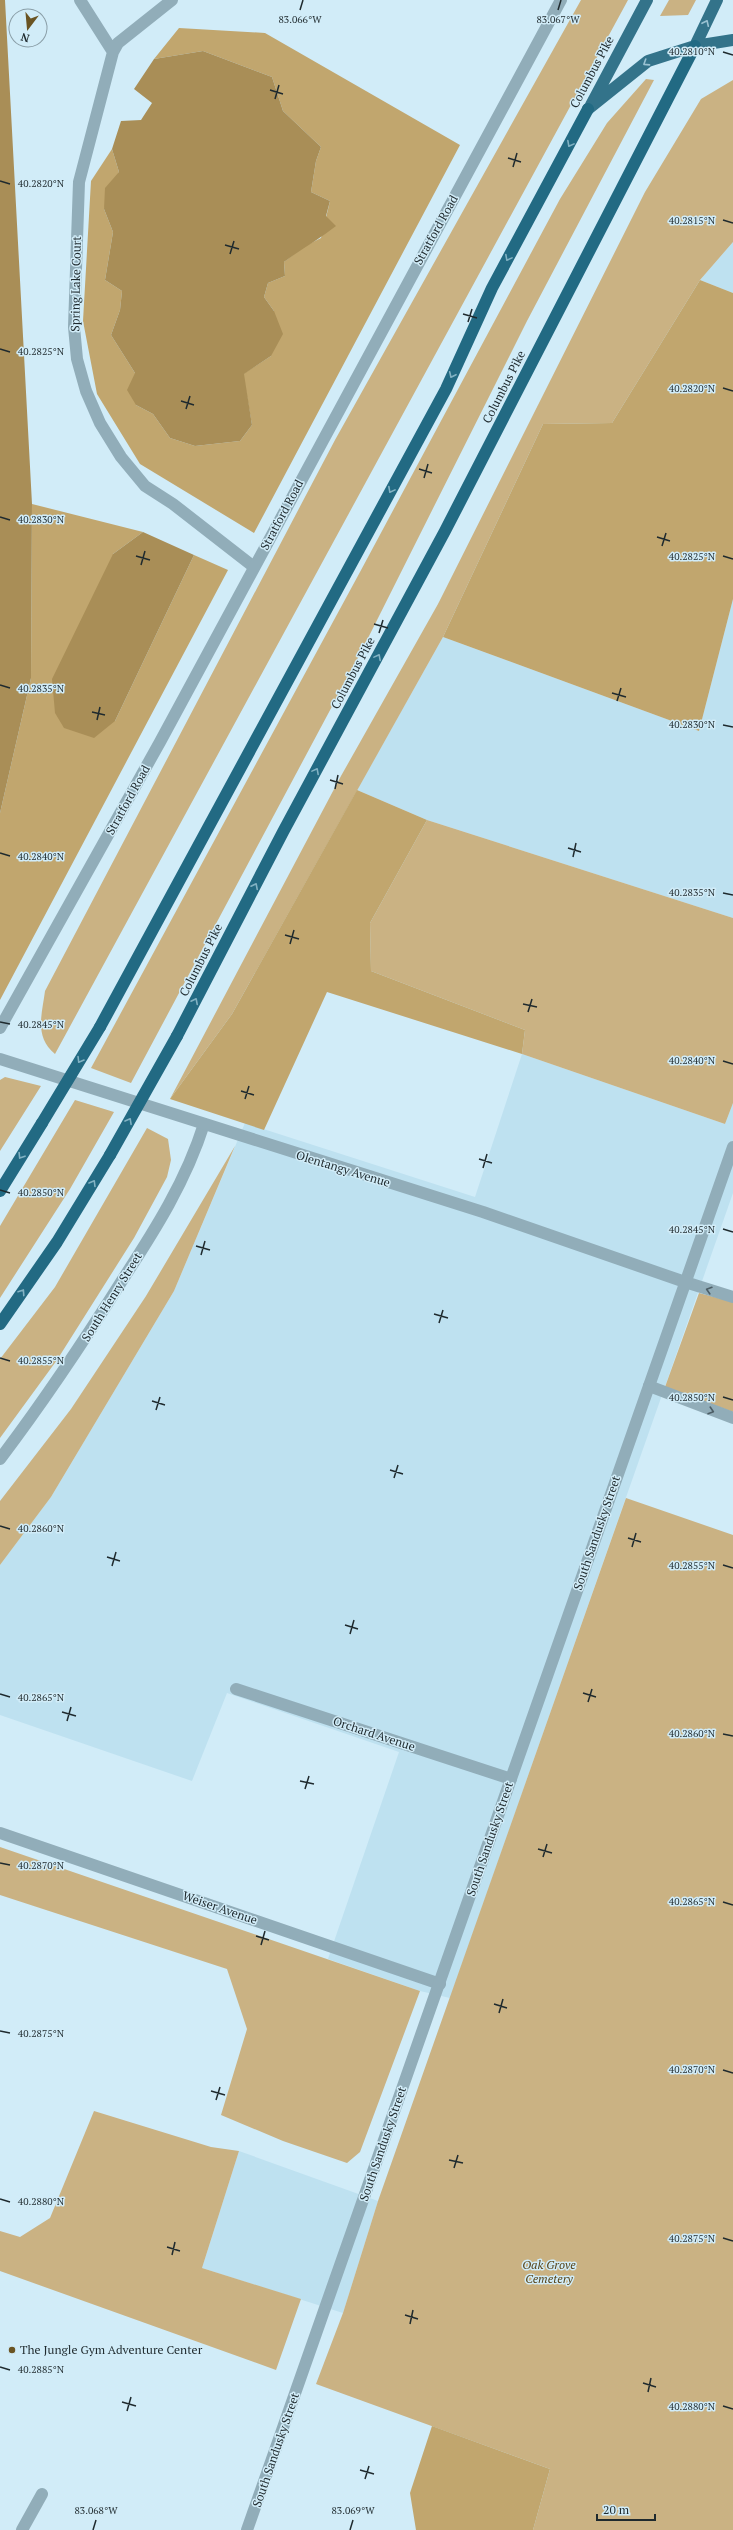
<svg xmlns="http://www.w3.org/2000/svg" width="733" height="2530" font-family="'PT Serif',serif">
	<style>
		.built { fill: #bee1f0 }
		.green { fill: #cab283 }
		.forest { fill: #c1a66e }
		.water { fill: #a98e57 }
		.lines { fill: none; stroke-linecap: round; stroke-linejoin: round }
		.minor { stroke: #91adb9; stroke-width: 12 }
		.tertiary { stroke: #91adb9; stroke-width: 12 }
		.trunk { stroke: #33738a; stroke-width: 12 }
		.motorway { stroke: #226a83; stroke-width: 12 }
		.motorway-bridge { stroke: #226a83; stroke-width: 12 }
		.oneway { stroke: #9ac2d2 }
		.oneway2 { stroke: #82b2c3 }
		.oneway3 { stroke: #4d5e66 }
		.ticks { fill: none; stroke: #1f2a2e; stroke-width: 1.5 }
		.poi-dot { fill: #6a5423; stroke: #d1ecf8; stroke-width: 1.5 }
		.labels { text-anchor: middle; stroke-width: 3; stroke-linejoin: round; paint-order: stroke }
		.street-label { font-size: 12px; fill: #1f2a2e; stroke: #d1ecf8 }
		.park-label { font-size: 12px; font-style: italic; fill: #574418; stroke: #d1ecf8 }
		.poi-label { font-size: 12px; fill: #1f2a2e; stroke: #d1ecf8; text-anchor: start }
		.ticks-label { font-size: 10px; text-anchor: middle; fill: #1f2a2e; stroke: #d1ecf8; stroke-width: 3; stroke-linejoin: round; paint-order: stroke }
	</style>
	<rect width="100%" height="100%" fill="#d1ecf8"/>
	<path class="built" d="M733 242V293L700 280Z
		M733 599V918L427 820 357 790 443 637 699 731Z
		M522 1054 725 1124 733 1103V1193L450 1998 420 1991 328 1959 399 1752 227 1693 192 1781 0 1715V1565L51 1497 174 1291 245 1123 475 1197Z
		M239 2151 378 2201 343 2313 202 2268Z"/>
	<path class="green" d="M581 0H628L55 1054C34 1036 42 1015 45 991L335 440Z
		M669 0H696L688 15 660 16Z
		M646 79 654 80 527 321 360 654 131 1083 91 1068 360 572 560 199 607 123Z
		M733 80V242L700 280 612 423 543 424 443 637 232 1014 170 1099 341 776 438 604 645 192 701 99Z
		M427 820 733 918V1103L725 1124 522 1054 525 1030 371 971 370 923Z
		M5 1077 41 1086 0 1151V1080Z
		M75 1100 114 1112 70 1189 0 1298V1226Z
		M147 1128 168 1139 171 1160 167 1177 134 1238 57 1360 0 1438V1359L55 1287Z
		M235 1146 174 1291 51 1497 0 1565V1501L71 1409 146 1296Z
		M699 1293 733 1302V1412L665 1387Z
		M626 1498 733 1535V2530H533L550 2469 316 2384 343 2313 378 2201Z
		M0 1847 420 1991 360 2152 347 2163 283 2141 221 2115 247 2029 227 1969 0 1895Z
		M94 2111 211 2147 239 2151 202 2268 301 2299 276 2370 0 2271V2231L20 2237 50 2218Z"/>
	<path class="forest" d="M179 28 265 33 460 145 254 533 140 464 97 394 83 321 91 181 112 149 119 172 104 209 113 232 105 280 122 291 120 310 111 335 135 373 136 405 153 414 170 438 195 446 240 441 252 425 243 374 271 356 274 311 264 297 268 283 285 276 284 262 303 247 321 238 330 201 311 192 316 161 321 147 283 111 272 77 203 51 154 59Z
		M700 280 733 293V599L699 731 443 637 543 424 612 423Z
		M32 504 143 532 113 554 115 721 194 555 228 570 0 1000V813L31 678Z
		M357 790 427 820 370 923 371 971 525 1030 522 1054 327 992 264 1130 170 1099 232 1014Z
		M432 2426 550 2469 533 2530H416L410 2493Z"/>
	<path class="water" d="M0 0H5L32 504 31 678 0 813Z
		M203 51 272 77 283 111 321 147 316 161 311 192 330 201 326 216 336 226C320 239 301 249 284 262L285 276 268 283 264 297 274 311 283 334 271 356 244 374 252 425 240 441 195 446 170 438 153 414 136 405 127 390 135 373 111 335 120 310 122 291 105 280 113 232 104 209 105 188 119 172 112 149 121 121 141 120 152 103 134 89 154 59Z
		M143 532 194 555 115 721 94 738 64 728 55 713 52 679 113 554Z"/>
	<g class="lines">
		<path class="minor" d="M80 0 113 52 118 43 172 0
			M113 52 79 182 74 327 77 359 86 391 100 423 121 457 145 486 173 504 254 567
			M685 1282 733 1297
			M649 1386 733 1418
			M0 1459C44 1401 84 1341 123 1279 155 1230 186 1181 204 1124
			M236 1689 511 1779
			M0 1833 440 1984
			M22 2530 42 2494"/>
		<path class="tertiary" d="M0 1028 160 742 561 0
			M0 1059 483 1212 685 1282
			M247 2530 733 1147"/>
		<path class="trunk" d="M695 46 717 0
			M591 105 647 0
			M588 109 648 61 695 46 733 40"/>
		<path class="motorway" d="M100 1027 446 389 492 288 588 109
			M177 1036 283 832 445 531 695 46
			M0 1191 42 1123
			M0 1324 57 1242 110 1155"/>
		<path class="motorway-bridge" d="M42 1123 100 1027
			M110 1155 177 1036"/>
	</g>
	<defs><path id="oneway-chevron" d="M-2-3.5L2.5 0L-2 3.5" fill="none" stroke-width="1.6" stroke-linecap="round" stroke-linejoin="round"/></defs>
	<g class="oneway">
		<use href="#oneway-chevron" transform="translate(706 23) rotate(-65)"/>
		<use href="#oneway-chevron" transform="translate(646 63) rotate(147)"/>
	</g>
	<g class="oneway2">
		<use href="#oneway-chevron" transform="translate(570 144) rotate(118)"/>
		<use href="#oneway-chevron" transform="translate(508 258) rotate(118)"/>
		<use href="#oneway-chevron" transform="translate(452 375) rotate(115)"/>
		<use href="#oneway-chevron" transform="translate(391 490) rotate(118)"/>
		<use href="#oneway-chevron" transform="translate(378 657) rotate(-62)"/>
		<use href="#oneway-chevron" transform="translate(316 771) rotate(-62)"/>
		<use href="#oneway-chevron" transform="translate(255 886) rotate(-63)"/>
		<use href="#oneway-chevron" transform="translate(195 1001) rotate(-63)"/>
		<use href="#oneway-chevron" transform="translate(80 1060) rotate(121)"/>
		<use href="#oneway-chevron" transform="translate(129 1121) rotate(-61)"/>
		<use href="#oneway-chevron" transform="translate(21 1156) rotate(122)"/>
		<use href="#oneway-chevron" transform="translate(93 1183) rotate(-59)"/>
		<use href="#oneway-chevron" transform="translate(22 1292) rotate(-56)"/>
	</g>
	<g class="oneway3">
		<use href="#oneway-chevron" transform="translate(709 1290) rotate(-163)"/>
		<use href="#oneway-chevron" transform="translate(711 1411) rotate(18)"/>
	</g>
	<path class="ticks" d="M300 10 303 0M558 10 561 0M723 52 733 55M270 90 283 94M275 99 279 85M508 158 521 162M513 167 517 153M0 181 10 184M723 220 733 223M225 245 239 249M230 254 234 241M463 314 477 318M468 322 472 309M0 349 10 352M723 388 733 391M181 401 194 405M186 409 190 396M419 469 432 473M424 478 428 464M0 517 10 520M657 537 670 541M662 546 666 533M136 556 150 560M723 556 733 559M141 565 145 551M374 624 388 628M379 633 383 620M0 685 10 688M612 693 626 697M617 701 621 688M92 712 105 715M97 720 100 707M723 725 733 727M330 780 343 784M335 789 338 775M568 848 581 852M0 853 10 856M573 857 576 843M723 893 733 895M285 935 299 939M290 944 294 930M523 1004 537 1007M528 1012 532 999M0 1022 10 1024M723 1061 733 1064M241 1091 254 1095M245 1099 249 1086M479 1159 492 1163M483 1168 487 1154M0 1190 10 1193M723 1229 733 1232M196 1246 210 1250M201 1255 205 1241M434 1314 448 1318M439 1323 443 1310M0 1358 10 1361M723 1397 733 1400M152 1401 165 1405M156 1410 160 1397M390 1470 403 1474M394 1478 398 1465M0 1526 10 1529M628 1538 641 1542M632 1547 636 1533M107 1557 120 1561M723 1565 733 1568M112 1566 116 1552M345 1625 358 1629M350 1634 354 1620M583 1693 596 1697M0 1694 10 1697M588 1702 592 1689M62 1712 76 1716M67 1721 71 1707M723 1734 733 1736M300 1781 314 1784M305 1789 309 1776M538 1849 552 1853M543 1857 547 1844M0 1863 10 1865M723 1902 733 1905M256 1936 269 1940M261 1945 265 1931M494 2004 507 2008M499 2013 503 1999M0 2031 10 2033M723 2070 733 2073M211 2091 225 2095M216 2100 220 2087M449 2160 463 2163M454 2168 458 2155M0 2199 10 2202M723 2238 733 2241M167 2247 180 2251M172 2255 175 2242M405 2315 418 2319M410 2324 413 2310M0 2367 10 2370M643 2383 656 2387M648 2392 651 2378M122 2402 136 2406M723 2406 733 2409M127 2411 131 2397M360 2470 374 2474M365 2479 369 2466M93 2530 96 2520M350 2530 353 2520"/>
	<circle class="poi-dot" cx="12" cy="2350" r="4"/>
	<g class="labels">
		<g class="street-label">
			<text transform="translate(592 72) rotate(-62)" y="4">Columbus Pike</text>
			<text transform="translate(436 230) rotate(-61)" y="4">Stratford Road</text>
			<text transform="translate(76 284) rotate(-89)" y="4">Spring Lake Court</text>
			<text transform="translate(504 387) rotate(-63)" y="4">Columbus Pike</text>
			<text transform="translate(282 515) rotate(-62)" y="4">Stratford Road</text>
			<text transform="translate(353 673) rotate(-62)" y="4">Columbus Pike</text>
			<text transform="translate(128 800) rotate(-61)" y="4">Stratford Road</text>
			<text transform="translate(201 960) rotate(-63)" y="4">Columbus Pike</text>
			<text transform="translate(343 1169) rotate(17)" y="4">Olentangy Avenue</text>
			<text transform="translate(112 1297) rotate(-58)" y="4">South Henry Street</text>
			<text transform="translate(597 1533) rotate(-71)" y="4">South Sandusky Street</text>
			<text transform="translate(374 1734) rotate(18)" y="4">Orchard Avenue</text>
			<text transform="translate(490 1839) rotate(-71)" y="4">South Sandusky Street</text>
			<text transform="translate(220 1908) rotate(19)" y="4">Weiser Avenue</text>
			<text transform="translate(383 2144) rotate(-71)" y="4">South Sandusky Street</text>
			<text transform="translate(276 2450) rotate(-71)" y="4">South Sandusky Street</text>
		</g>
		<g class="park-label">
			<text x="549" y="2269">Oak Grove<tspan x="549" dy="14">Cemetery</tspan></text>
		</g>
		<g class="poi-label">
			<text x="20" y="2354">The Jungle Gym Adventure Center</text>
		</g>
	</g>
	<g class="ticks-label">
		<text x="300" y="23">83.066°W</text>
		<text x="558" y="23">83.067°W</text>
		<text x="692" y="55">40.2810°N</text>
		<text x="41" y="187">40.2820°N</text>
		<text x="692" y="224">40.2815°N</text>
		<text x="41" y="355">40.2825°N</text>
		<text x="692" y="392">40.2820°N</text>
		<text x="41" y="523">40.2830°N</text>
		<text x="692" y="560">40.2825°N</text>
		<text x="41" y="692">40.2835°N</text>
		<text x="692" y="728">40.2830°N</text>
		<text x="41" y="860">40.2840°N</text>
		<text x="692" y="896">40.2835°N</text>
		<text x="41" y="1028">40.2845°N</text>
		<text x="692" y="1064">40.2840°N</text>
		<text x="41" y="1196">40.2850°N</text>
		<text x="692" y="1233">40.2845°N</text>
		<text x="41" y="1364">40.2855°N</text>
		<text x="692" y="1401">40.2850°N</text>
		<text x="41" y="1532">40.2860°N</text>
		<text x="692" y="1569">40.2855°N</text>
		<text x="41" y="1701">40.2865°N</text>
		<text x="692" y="1737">40.2860°N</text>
		<text x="41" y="1869">40.2870°N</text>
		<text x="692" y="1905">40.2865°N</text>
		<text x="41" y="2037">40.2875°N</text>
		<text x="692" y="2073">40.2870°N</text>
		<text x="41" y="2205">40.2880°N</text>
		<text x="692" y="2242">40.2875°N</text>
		<text x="41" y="2373">40.2885°N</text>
		<text x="692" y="2410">40.2880°N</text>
		<text x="96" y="2514">83.068°W</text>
		<text x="353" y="2514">83.069°W</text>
	</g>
	<g transform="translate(28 28) rotate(196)"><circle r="19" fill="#d1ecf8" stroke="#8a9ea7"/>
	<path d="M0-3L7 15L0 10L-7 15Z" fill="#6a5423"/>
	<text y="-6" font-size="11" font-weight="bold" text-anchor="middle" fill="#1f2a2e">N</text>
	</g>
	<path d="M597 2514v6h58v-6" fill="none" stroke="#1f2a2e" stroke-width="2"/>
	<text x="603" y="2514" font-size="12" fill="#1f2a2e" stroke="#d1ecf8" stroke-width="3" paint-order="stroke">20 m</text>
</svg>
